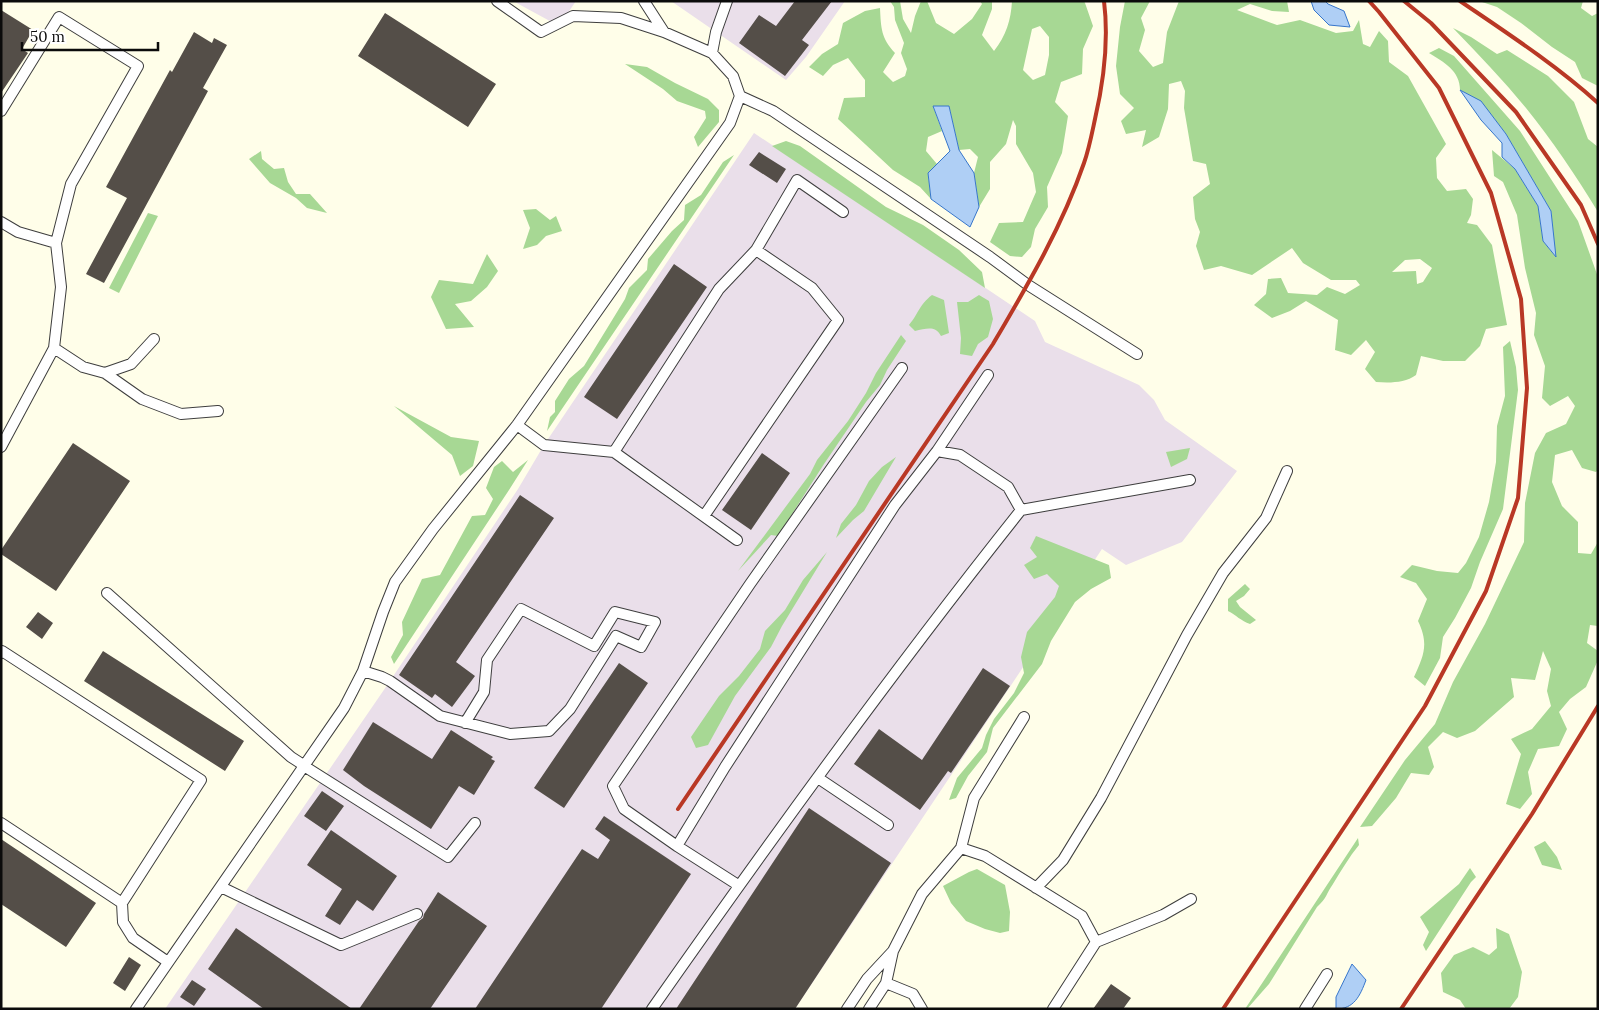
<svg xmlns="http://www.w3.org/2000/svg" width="1599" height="1010" font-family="Lora,serif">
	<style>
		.industrial { fill: #eadfea }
		.forest { fill: #a7d894; fill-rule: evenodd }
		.water { fill: #afcff5; stroke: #3776cb }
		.building { fill: #544e48 }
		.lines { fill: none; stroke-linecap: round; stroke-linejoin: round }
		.service-casing { stroke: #3e3e3e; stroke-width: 12 }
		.service { stroke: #fff; stroke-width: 10 }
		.rail { stroke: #b93825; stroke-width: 4 }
	</style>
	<rect width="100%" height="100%" fill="#fffee9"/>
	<path class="industrial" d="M513 1H576L559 26Z
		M671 1H845L806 57 786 80Z
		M754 133 1035 321 1045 342 1139 385 1154 400 1165 420 1237 471 1182 542 1126 565 1102 549 795 1009H165L390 681 518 489 544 445Z"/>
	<path class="forest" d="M890 1H900L903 19 911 33 915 16 921 1H927L936 23 954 34 972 19 982 4 980 1H992V9L982 35 994 51C1006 36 1011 20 1012 1H1084L1085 3 1093 26 1083 49 1082 74 1061 82 1055 102 1068 116 1062 153 1047 187 1048 207 1035 229 1031 247 1022 257 1010 256 990 242 999 223 1023 222 1036 192 1033 173 1016 144V126L1013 120 1006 144 990 162V189L979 207 974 173 978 157 970 149 959 150 949 106H933L942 131 928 137 926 151 937 164 928 173 931 199 920 187 893 170 838 119 844 98 865 97V80L848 58 833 65 823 76 809 67 822 54 838 44 843 23 865 11 880 8C881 28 881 38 895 53L883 72 893 82 905 76 907 69 901 53 904 43 895 20 894 7ZM1040 26 1049 37V55L1045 75 1033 80 1023 70 1032 29Z
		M1125 1H1150L1141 18 1145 30 1139 51 1153 67 1163 63 1167 32 1179 1H1287L1289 12 1272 11 1250 4 1237 10 1277 25 1300 20 1336 33 1353 31 1359 20 1363 44 1370 47 1379 31 1388 41 1389 62 1408 76 1446 144 1436 158 1437 178 1447 191 1466 189 1473 199 1471 215 1467 223 1477 225 1492 245 1507 325 1486 329 1480 346 1465 361H1443L1421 356 1416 375C1405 383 1390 383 1376 382L1365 369 1375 352 1366 340 1351 355 1335 350 1338 320 1306 301 1290 311 1272 318 1254 305 1266 294 1268 279 1281 278 1288 293 1317 295 1327 287 1345 294 1360 285 1356 280H1331L1303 263 1292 248 1252 275 1221 266 1204 270 1196 246 1200 232 1195 219 1193 197 1210 184 1206 164 1193 161 1184 108 1185 91 1181 81 1169 84 1168 109 1159 137 1142 147 1146 130 1126 134 1121 121 1134 108 1120 94 1116 66 1120 27ZM1420 259 1432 268 1423 282 1417 284 1416 271 1392 272 1405 260Z
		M1479 1H1583L1581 8 1592 16 1598 13V86L1582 78 1575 62 1552 47 1521 23 1497 7Z
		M1453 28 1471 37 1497 54 1507 50 1548 76 1574 102 1588 139 1598 147V212C1576 176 1552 140 1526 108 1503 80 1478 54 1453 28Z
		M1439 48 1454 56 1520 131 1578 221 1598 277V470L1596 472 1582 468 1572 450 1555 455 1552 482 1562 506 1578 522V553L1591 554 1598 542V626L1590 625 1587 643 1598 651V660L1586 687 1570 699 1559 712 1567 729 1559 746 1538 749 1528 772 1532 794 1520 809 1506 804 1521 754 1511 739 1532 729 1551 706 1547 691 1551 669 1543 651 1535 680 1511 678 1514 697 1475 731 1457 738 1443 732 1428 747 1434 767 1429 775 1411 773 1396 798 1372 826 1360 827 1405 760 1435 724 1453 682 1485 624 1524 542 1525 503 1535 453 1546 433 1566 424 1575 406 1568 396 1550 406 1542 398 1545 366 1534 335 1536 313 1525 268 1517 215 1503 182 1494 176 1492 150 1515 169 1538 206 1543 241 1555 256 1551 211 1506 134 1481 102 1460 90C1460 71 1444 62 1429 53Z
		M625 64 647 67 675 83 708 99 719 110V122L698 147 694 137 706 118 705 111 677 101 663 89Z
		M786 141 800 146 886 207 923 225 959 250 982 272 985 288 772 146Z
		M261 151 262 159 274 169 284 168 288 182 296 194H310L327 213 307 208 296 198 270 183 249 159Z
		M734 155 547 431 550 417 555 412V401L569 379 584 366 625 299 629 288 647 270 648 259 672 231 684 220 685 205 701 195 723 162Z
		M536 209 550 220 556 216 562 231 546 236 537 245 523 249 530 228 523 210Z
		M148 213 158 216 119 293 109 288Z
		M487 254 498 271 487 287 471 301 455 304 474 327 446 329 431 297 439 280 473 284Z
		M932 295 944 300 949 333 941 336C935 325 926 329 915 331L909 325C919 313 919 305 932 295Z
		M979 295 989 301 993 319 988 337 978 344 972 356 960 354 961 338 957 302H968Z
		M901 335 906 341 887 370 880 385 866 402 824 464 778 536 771 535 738 571 810 474 817 460 848 421 866 393 876 373Z
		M1510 341 1516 367 1518 390 1503 509 1480 562 1471 588 1455 618 1443 637 1440 658 1425 686 1414 677C1424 655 1429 644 1418 621L1427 599 1416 583 1400 577 1412 565 1437 571 1458 573 1466 563 1479 537 1489 502 1496 462 1497 426 1505 396 1503 347Z
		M394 406 451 437 479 441 473 466 460 476 452 455Z
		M1190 448 1187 459 1171 467 1166 452Z
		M896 457 864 511 853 520 836 538 841 524 856 505 869 481 882 467Z
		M528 460 509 490 394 664 391 657 403 635 402 622 422 579 440 575 472 516 485 515 493 499 486 488 494 467 502 461 513 472Z
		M1036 536 1109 565 1111 578 1091 589 1075 602 1051 641 1042 664 993 728 987 752 968 776 956 798 949 800 957 778 982 748 986 735 994 719 1014 693 1024 673 1021 657 1027 632 1055 597 1059 586 1047 574 1034 579 1024 565 1037 557 1030 548Z
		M827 552 782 626 771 647 735 696 708 745 696 748 691 737 719 696 739 676 760 649 765 631 785 610 803 580Z
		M1245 584 1250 589 1244 596 1236 601 1240 607 1256 620 1250 624C1241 621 1236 615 1228 611V599Z
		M1358 838 1359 845C1349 857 1341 871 1333 884 1326 894 1327 898 1317 907L1269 984 1247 1009H1245Z
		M1545 841 1557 857 1562 870 1542 865 1534 847Z
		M1470 868 1476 877 1471 882 1426 951 1423 945 1429 932 1420 917 1459 884Z
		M977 869 1005 885 1010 912 1009 931 1000 933 985 929 966 921 951 903 943 886 969 872Z
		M1496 928 1509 934 1522 972 1518 997 1509 1009H1466L1460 1000 1443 992 1441 973 1454 955 1473 947 1489 955 1497 948Z"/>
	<path class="water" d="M1311 1H1325L1328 4 1344 11 1350 27 1329 25 1314 10Z
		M1460 90 1481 101 1506 134 1551 211 1556 257 1543 241 1538 206 1515 169 1502 157V143L1481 120Z
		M933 106H949L959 150 974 173 979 207 970 227 931 199 928 173 950 151Z
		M1352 964 1366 980C1360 996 1354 1009 1336 1009V997Z"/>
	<path class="building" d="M795 1H832L802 40 809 45 785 76 739 43 759 15 776 26Z
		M1 10 33 30 22 49 28 53 1 93Z
		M385 13 496 84 468 127 358 56Z
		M194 32 212 43 214 38 227 45 203 88 208 91 104 283 86 274 127 198 106 187 170 70 172 72Z
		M759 152 786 169 777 183 749 165Z
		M674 264 707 287 617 419 584 397Z
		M73 443 130 481 56 591 1 554V550Z
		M762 453 790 473 751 530 722 510Z
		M520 495 554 518 456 662 475 676 452 707 435 694 432 698 399 675Z
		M38 612 53 623 42 639 26 627Z
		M103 651 244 741 225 771 84 681Z
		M619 663 648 683 564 808 534 788Z
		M983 668 1010 686 951 773 948 771 920 810 854 764 879 729 922 760Z
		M373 722 432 759 451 730 493 757 491 759 495 761 474 795 459 786 431 829 364 786 343 770Z
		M322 791 344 806 326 831 304 816Z
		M809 808 891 863 795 1009H676Z
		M604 816 691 874 601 1009H475L582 849 598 859 610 840 595 829Z
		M331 830 397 876 373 911 357 900 340 925 325 916 342 889 307 865Z
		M1 839 96 903 66 947 1 904Z
		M438 892 487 926 430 1009H359L419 921 423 918 424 914Z
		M236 928 352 1009H264L208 969Z
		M129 957 141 965 125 991 113 983Z
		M192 980 206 989 194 1006 180 997Z
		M1111 984 1131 998 1123 1009H1093Z"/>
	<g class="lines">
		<g class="service-casing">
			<path id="service" d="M644 1 664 32
				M712 53 716 32 727 1
				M740 96 773 111 990 257 1028 285 1137 354
				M1 111 59 17 138 66 71 184 56 243 61 287 54 348 1 447
				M1 222 18 232 56 243
				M54 348 83 367 105 373 142 399 181 414 218 411
				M105 373 131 364 154 339
				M517 425 544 445 614 452 737 540
				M614 452 719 289 756 250 797 180 843 212
				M1021 510 1190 480
				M704 516 838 320 812 288 756 250
				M107 593 291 757 305 766
				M1 653 2 651 201 780 122 903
				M363 671 382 677 390 681 440 716 510 734 549 731 570 709 616 636 641 647 655 622 615 612 594 646 521 609 487 660 484 692 465 723
				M304 766 448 857 475 823
				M818 778 888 825
				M1 823 122 903 123 922 133 938 168 962
				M677 846 725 767 895 505 937 451 988 375
				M961 848 985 856 1082 916 1096 942 1053 1009
				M738 885 677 846 624 809 613 786 750 584 902 368
				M221 887 341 945 417 914
				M1036 888 1063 860 1101 798 1187 635 1223 573 1266 518 1287 471
				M1096 942 1163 915 1191 899
				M886 983 913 994 922 1009
				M136 1009 344 708 363 671 383 612 395 582 433 529 517 425 730 123 740 96 733 76 712 53 664 32 621 18 573 16 541 32 497 1
				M652 1009C771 839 892 672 1021 510L1008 487 960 455 937 451
				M847 1009 867 979 893 951
				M869 1009 886 983 893 951 922 894 961 848 974 798 1024 717
				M1305 1009 1327 974"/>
		</g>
		<use href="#service" class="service"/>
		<path class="rail" d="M1404 1 1431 23 1516 112 1581 205 1598 244
			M1460 1C1507 33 1556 65 1598 103
			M678 809 993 344C1027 286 1062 227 1084 163 1089 149 1092 133 1095 119 1104 80 1109 41 1104 1
			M1223 1009 1425 706 1486 591 1518 498 1527 388 1521 299 1491 193 1439 88 1379 12 1369 1
			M1401 1009 1532 814 1598 706"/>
	</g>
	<rect width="1599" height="1010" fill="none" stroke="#0b0b0b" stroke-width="5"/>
	<path d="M22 42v8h136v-8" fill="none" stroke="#0b0b0b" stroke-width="2.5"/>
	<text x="30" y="42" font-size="15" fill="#0b0b0b" stroke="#ffffff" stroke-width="4" paint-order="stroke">50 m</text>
</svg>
